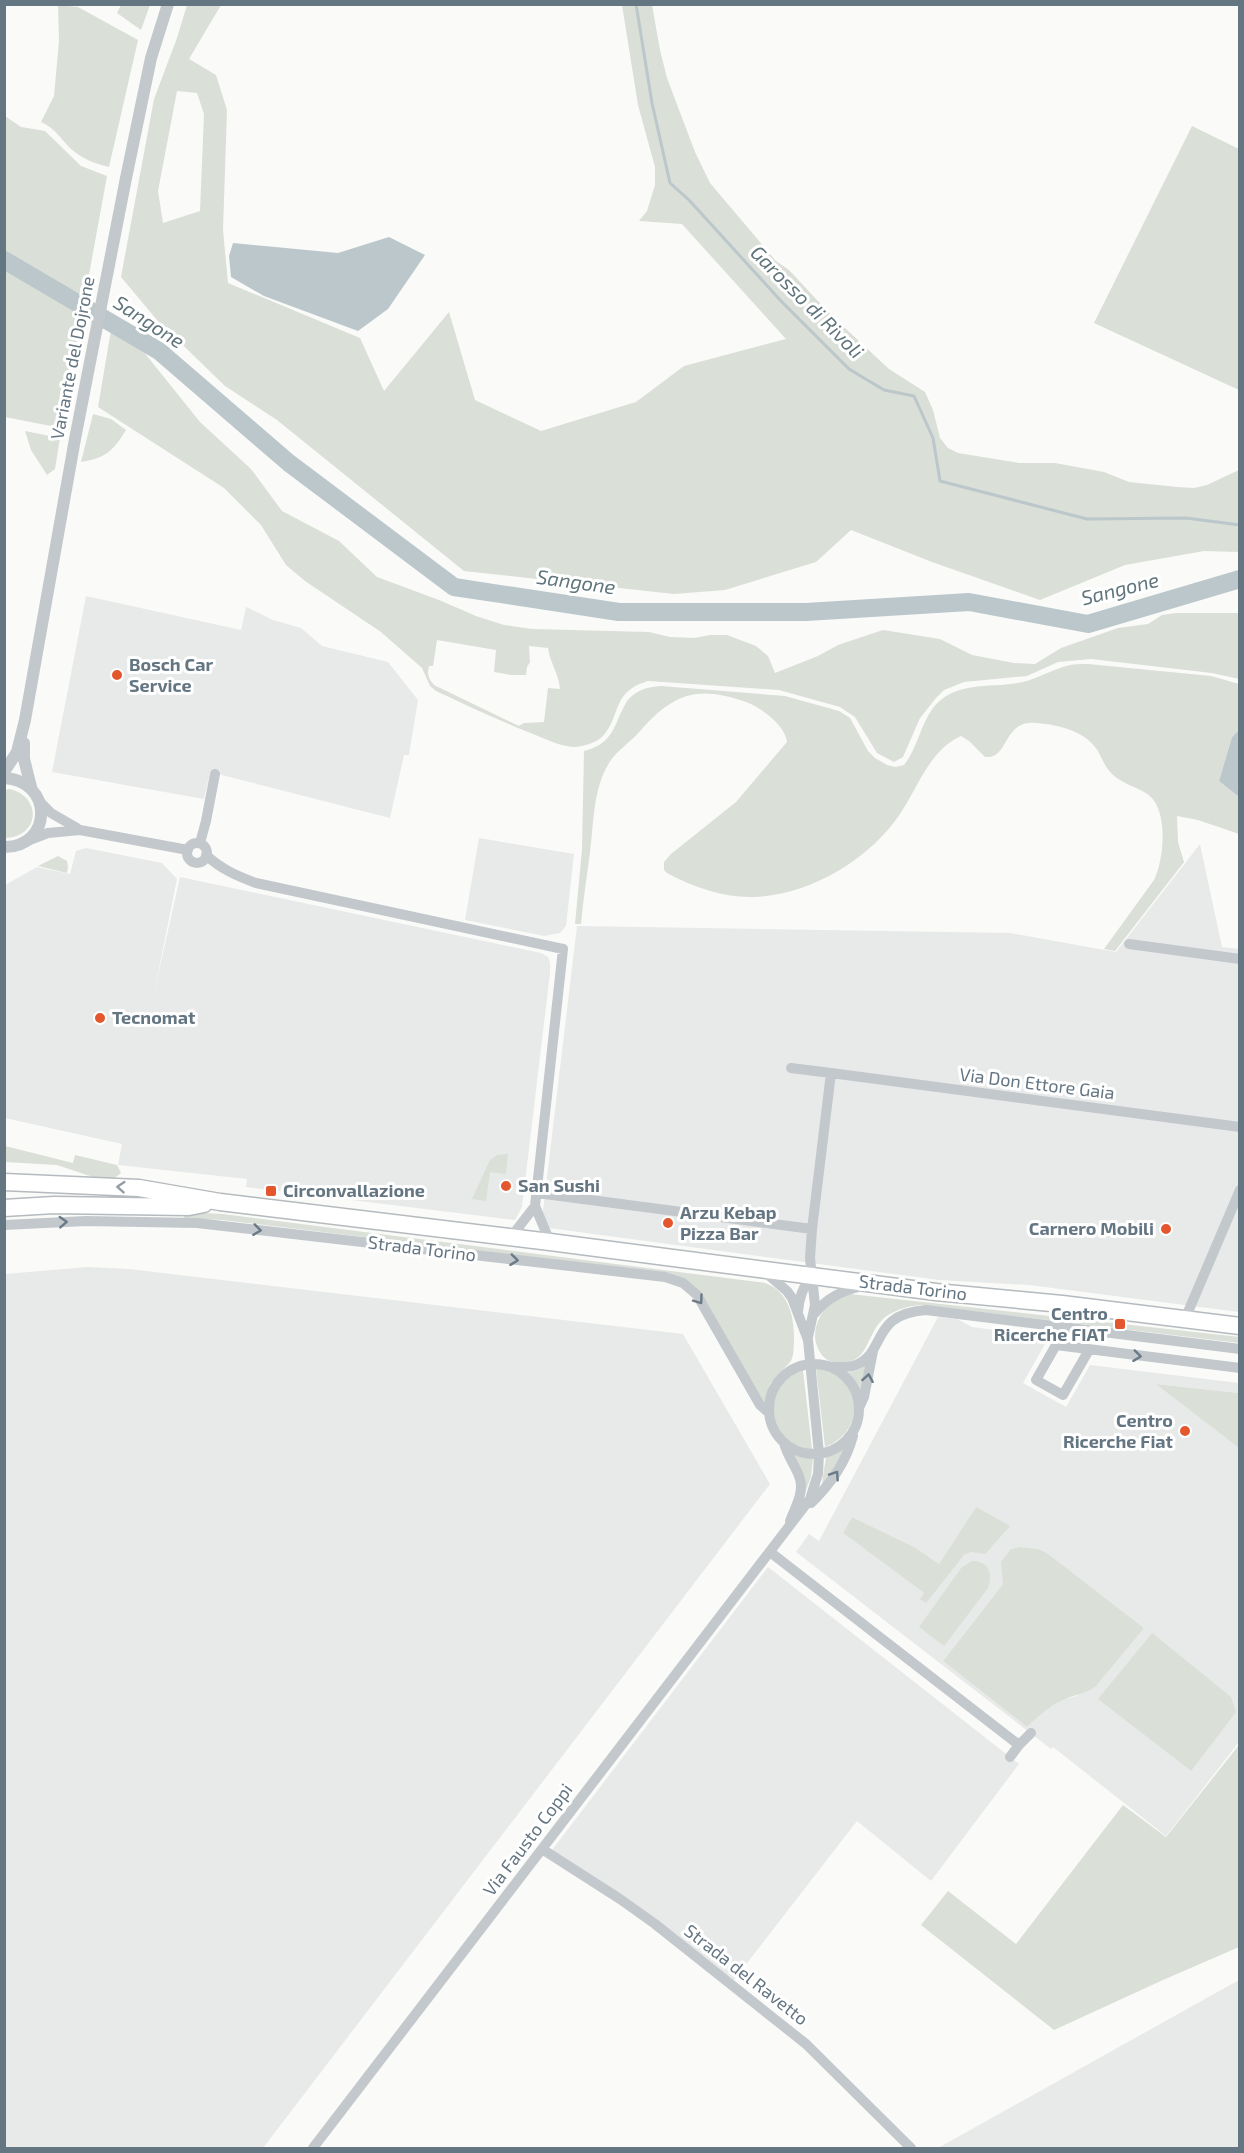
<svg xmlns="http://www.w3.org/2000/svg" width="1244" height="2153" font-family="'Exo 2',sans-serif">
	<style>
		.built { fill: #e8e9e9; fill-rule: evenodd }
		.green { fill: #dadfd7; fill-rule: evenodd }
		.water { fill: #bbc7cb }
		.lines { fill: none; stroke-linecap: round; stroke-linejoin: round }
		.stream { stroke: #bbc7cb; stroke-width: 3 }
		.river { stroke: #bbc7cb; stroke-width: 18 }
		.primary-casing { stroke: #b5babe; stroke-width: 19 }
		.minor { stroke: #c3c8cc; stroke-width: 10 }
		.tertiary { stroke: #c3c8cc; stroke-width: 12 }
		.primary { stroke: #fff; stroke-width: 16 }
		.oneway { stroke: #939fa8 }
		.oneway2 { stroke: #6a7a87 }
		.poi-dot { fill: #e4572e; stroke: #fff; stroke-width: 2 }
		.labels { text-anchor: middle; stroke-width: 6; stroke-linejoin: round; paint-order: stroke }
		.street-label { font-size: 18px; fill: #657683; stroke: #fff }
		.poi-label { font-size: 18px; font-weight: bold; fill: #657683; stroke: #fff; text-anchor: start }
		.water-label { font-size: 20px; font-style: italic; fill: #60757c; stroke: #fff }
	</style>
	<rect width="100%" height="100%" fill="#fafaf8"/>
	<path class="built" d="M86 596 241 630 246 607 273 620 301 628 322 646 388 662 418 700 409 755H404L390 818 210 772 204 799 52 772Z
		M479 838 574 854 566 926 560 933 544 936 465 920Z
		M1200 844 1222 947 1239 949V1312L1029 1285 939 1280 541 1227 577 926 1010 933 1116 952Z
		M86 848 162 863 177 879 154 993 180 877 541 953 548 957 550 963V973L522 1207 515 1220 246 1187 247 1179 118 1165 122 1144 5 1118V885L37 867 70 874 76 851Z
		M88 1267 129 1269 683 1334 770 1484 263 2148H5V1274Z
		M938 1317 957 1319 972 1327 1049 1337 1023 1383 1066 1407 1090 1365 1239 1383V1393L1157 1384 1239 1448V1742L1166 1836 1053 1747 1051 1749 796 1552 809 1534 819 1541ZM976 1507 980 1552H972L964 1555 920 1599 924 1593 843 1533 852 1517 916 1548 939 1564ZM1019 1547 1038 1549 1047 1553 1144 1628 1077 1696 1064 1699 1047 1709 1027 1727 943 1661 1003 1584 1011 1549ZM1152 1633 1191 1771 1099 1699Z
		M768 1567 1019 1764 931 1881 857 1821 734 1980 623 1895 552 1850Z
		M1239 1980V2148H938Z"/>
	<path class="green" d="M58 5 78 7 138 40 109 167C94 163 82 159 70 148 60 138 55 128 41 122L54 96 59 41Z
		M121 5H150L141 30 117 13Z
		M187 5H221L189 59 216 75 227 110 223 230 228 283 360 338 384 391 449 312 475 400 541 431 636 402 684 366 786 339 682 224 639 221 647 211 655 185V167L638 105 622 5H652L660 50 667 78 695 152 710 183 776 261 789 270 831 315 889 369 925 392 933 410 940 438 948 448 958 453 1019 463H1055L1104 472 1129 482 1177 487 1194 488 1207 485 1239 470V552L1204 551 1125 565 1040 600 932 562 851 530 816 562 725 590 674 594 464 571 277 420 225 386 157 320 121 277 154 99 177 38ZM177 91 197 93 204 114 200 211 163 223 158 191Z
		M5 116 21 127 45 131 81 166 107 176 61 428 5 417Z
		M1192 126 1239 149V390L1094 323Z
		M111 330 135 341 200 422 251 469 282 511 339 541 377 577 439 600 476 616 504 625 532 629 649 632 670 637 694 638 710 635H727L756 646 768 656 775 673 818 656 838 645 883 630 940 639 972 655 1014 663 1035 664 1061 648 1118 628 1148 624 1162 615 1176 613H1239V679L1212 673 1091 659 1058 662 1027 676 964 682 944 690 936 698 920 718 903 757 894 762 877 753 855 717 840 707 779 690 648 681C611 692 622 714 603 736 596 743 582 747 573 747 559 746 546 739 533 734 500 721 468 706 436 691L430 686 422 668 406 654 381 632 305 581 286 565 261 525 224 488 98 407ZM437 640 496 650 494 672 511 675H526L527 667 530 662 529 646 548 648C550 663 559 674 560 689L548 688 544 722 524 723 519 726 434 685C428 678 427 674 429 666H433Z
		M93 414 111 419 126 430C113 451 106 458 81 462Z
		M25 431 60 438 55 469 47 475 31 450Z
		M1088 664 1211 676 1239 684V730L1232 737 1219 781 1239 797V834L1198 820 1177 816 1178 842 1184 862 1115 951 1104 949 1154 880C1164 860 1168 814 1151 797 1140 787 1123 785 1112 774 1105 767 1102 759 1098 751 1086 731 1059 725 1037 723 1002 719 1010 759 985 757L969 741 961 736C927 751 916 794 895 821 863 863 808 895 754 897 724 898 693 887 667 873L664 870V862L671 854 736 802 787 742C785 725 762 708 746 702 698 685 674 693 641 730 631 742 617 750 609 763 593 789 594 822 590 852 587 876 583 900 581 924H575L582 850 584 751C615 743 613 725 627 701 636 690 647 687 661 686L785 696 839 711 850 718 868 751 875 758 887 765 895 767 904 765C917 749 920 726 933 708 957 678 995 690 1027 681 1040 677 1052 670 1066 666 1073 664 1081 664 1088 664Z
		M10 789C42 797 40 836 6 838L4 837 5 790Z
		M58 856 67 861 68 867 67 873 38 866Z
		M5 1146 73 1163 75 1155 117 1165 121 1173 112 1180 96 1178 57 1165 5 1162Z
		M508 1154 506 1174 490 1172 486 1201 472 1199 490 1160 497 1155Z
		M184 1212 223 1214 765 1283C794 1293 796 1329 793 1355L791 1361 770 1384 764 1403 706 1301 665 1273 222 1220 184 1218Z
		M850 1294 1240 1337 1239 1343 921 1305C908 1306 893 1310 883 1319 865 1336 869 1366 836 1363 827 1362 820 1355 817 1346 811 1330 820 1311 833 1301 837 1298 845 1296 850 1294Z
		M866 1363 860 1392 847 1373 860 1369Z
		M816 1368C862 1373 868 1431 825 1447Z
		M803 1370 812 1449C767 1445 759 1384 803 1370Z
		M1156 1384 1239 1393V1448Z
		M848 1444 821 1490 826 1457Z
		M791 1453 799 1456 813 1458 811 1477 803 1498Z
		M976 1507 1010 1526 985 1554 972 1552 964 1555 926 1603 920 1599 924 1593 843 1533 852 1517 916 1548 939 1564Z
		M1019 1547 1038 1549 1047 1553 1144 1628 1095 1687C1084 1694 1074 1695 1063 1700 1049 1706 1038 1717 1027 1727L943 1661 1003 1584 1001 1562 1011 1549Z
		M972 1561C989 1561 993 1574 988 1588L944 1646 919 1627 962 1567Z
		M1152 1633 1231 1697 1236 1712 1191 1771 1098 1699Z
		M1239 1745V1947L1163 1980 1054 2030 921 1925 948 1891 1016 1944 1123 1805 1166 1837Z"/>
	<path class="water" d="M389 237 425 255 388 309 358 331 264 296 231 277 229 256 233 243 338 253Z
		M1239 730V797L1219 781 1232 737Z"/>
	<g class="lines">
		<path class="stream" d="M636 4 652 103 670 183 689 200 781 301 849 369 884 390 914 396 933 438 940 481 1087 519 1186 518 1240 525"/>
		<path class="river" d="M4 260 159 351 289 463 454 587 619 612H806L969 602 1088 624 1240 579"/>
		<g class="primary-casing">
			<path id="primary" d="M4 1182 139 1188 220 1202 550 1242 936 1292 1062 1304 1240 1326
				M4 1208 54 1205 189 1207 204 1204"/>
		</g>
		<path class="minor" d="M40 802 51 813 77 828
			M27 841 48 833 80 830 188 850
			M200 843 206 821 215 774
			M187 853a10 10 0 1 1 20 0a10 10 0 1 1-20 0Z
			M206 855C221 869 237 876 256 883L563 949 535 1206 511 1237
			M1129 944 1240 959
			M791 1068 831 1073
			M537 1193 812 1229
			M535 1206 550 1242
			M4 1225 86 1221 197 1223 665 1277 683 1283 697 1295 760 1405 768 1412
			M798 1312C799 1297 803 1288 811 1276
			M815 1313C828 1297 842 1291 862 1286
			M1185 1319 1240 1190
			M1059 1327 1056 1345 1240 1368
			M808 1337 815 1305 810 1258 812 1229 831 1073 1240 1127
			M1056 1345 1036 1380 1063 1395 1089 1350
			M769 1409a45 45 0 1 1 90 0a45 45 0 1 1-90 0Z
			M833 1367C840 1367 849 1368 856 1365 887 1352 870 1314 926 1310L1240 1349
			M859 1408 864 1397 873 1351
			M784 1443C787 1456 796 1466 800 1479 804 1493 795 1508 790 1521
			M811 1503C831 1484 846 1462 853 1436
			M770 1552 1019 1745 1031 1733
			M1010 1757 1019 1745
			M542 1849 620 1899 655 1924 806 2044 911 2148
			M313 2148 810 1499 818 1474 819 1454 808 1340 792 1298 787 1291 765 1272"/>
		<path class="tertiary" d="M24 743V759L31 787
			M4 772 17 752 25 720 75 439 126 178 151 58 168 4
			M4 778C55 781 52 848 4 847"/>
		<use href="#primary" class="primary"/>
	</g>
	<defs><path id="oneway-chevron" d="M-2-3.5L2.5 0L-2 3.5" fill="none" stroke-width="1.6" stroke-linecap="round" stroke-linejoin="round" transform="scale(1.5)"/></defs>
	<use class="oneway" href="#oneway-chevron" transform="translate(121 1187) rotate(-176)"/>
	<g class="oneway2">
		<use href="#oneway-chevron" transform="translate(63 1222) rotate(-3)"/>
		<use href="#oneway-chevron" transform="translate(257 1230) rotate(7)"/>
		<use href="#oneway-chevron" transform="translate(514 1260) rotate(7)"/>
		<use href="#oneway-chevron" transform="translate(699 1300) rotate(54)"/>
		<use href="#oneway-chevron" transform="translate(1137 1356) rotate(7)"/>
		<use href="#oneway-chevron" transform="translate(868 1378) rotate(-80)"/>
		<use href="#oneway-chevron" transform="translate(835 1475) rotate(-56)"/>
	</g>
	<g class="poi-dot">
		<circle cx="117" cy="675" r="6"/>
		<circle cx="100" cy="1018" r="6"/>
		<circle cx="506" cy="1186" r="6"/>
		<rect x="265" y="1185" width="12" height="12" rx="3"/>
		<circle cx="668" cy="1223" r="6"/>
		<circle cx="1166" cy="1229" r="6"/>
		<rect x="1114" y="1318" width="12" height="12" rx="3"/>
		<circle cx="1185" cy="1431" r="6"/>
	</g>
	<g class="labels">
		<g class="street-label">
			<text transform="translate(73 358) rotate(-79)" y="6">Variante del Dojrone</text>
			<text transform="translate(1037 1084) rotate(7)" y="6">Via Don Ettore Gaia</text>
			<text transform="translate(422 1249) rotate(7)" y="6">Strada Torino</text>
			<text transform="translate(913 1288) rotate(7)" y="6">Strada Torino</text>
			<text transform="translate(528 1840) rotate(-53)" y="6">Via Fausto Coppi</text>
			<text transform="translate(746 1975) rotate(38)" y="6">Strada del Ravetto</text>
		</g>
		<g class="poi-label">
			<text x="129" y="671">Bosch Car<tspan x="129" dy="21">Service</tspan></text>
			<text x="112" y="1024">Tecnomat</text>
			<text x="518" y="1192">San Sushi</text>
			<text x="283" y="1197">Circonvallazione</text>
			<text x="680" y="1219">Arzu Kebap<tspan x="680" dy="21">Pizza Bar</tspan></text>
			<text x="1154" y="1235" text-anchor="end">Carnero Mobili</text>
			<text x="1108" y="1320" text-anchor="end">Centro<tspan x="1108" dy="21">Ricerche FIAT</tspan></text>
			<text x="1173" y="1427" text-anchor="end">Centro<tspan x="1173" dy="21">Ricerche Fiat</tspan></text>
		</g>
		<g class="water-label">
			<text transform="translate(807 302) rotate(45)" y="7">Garosso di Rivoli</text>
			<text transform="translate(149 322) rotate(33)" y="7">Sangone</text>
			<text transform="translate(576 582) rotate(8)" y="7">Sangone</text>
			<text transform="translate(1120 589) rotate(-14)" y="7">Sangone</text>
		</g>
	</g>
	<rect width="1244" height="2153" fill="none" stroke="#657683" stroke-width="12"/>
</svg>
